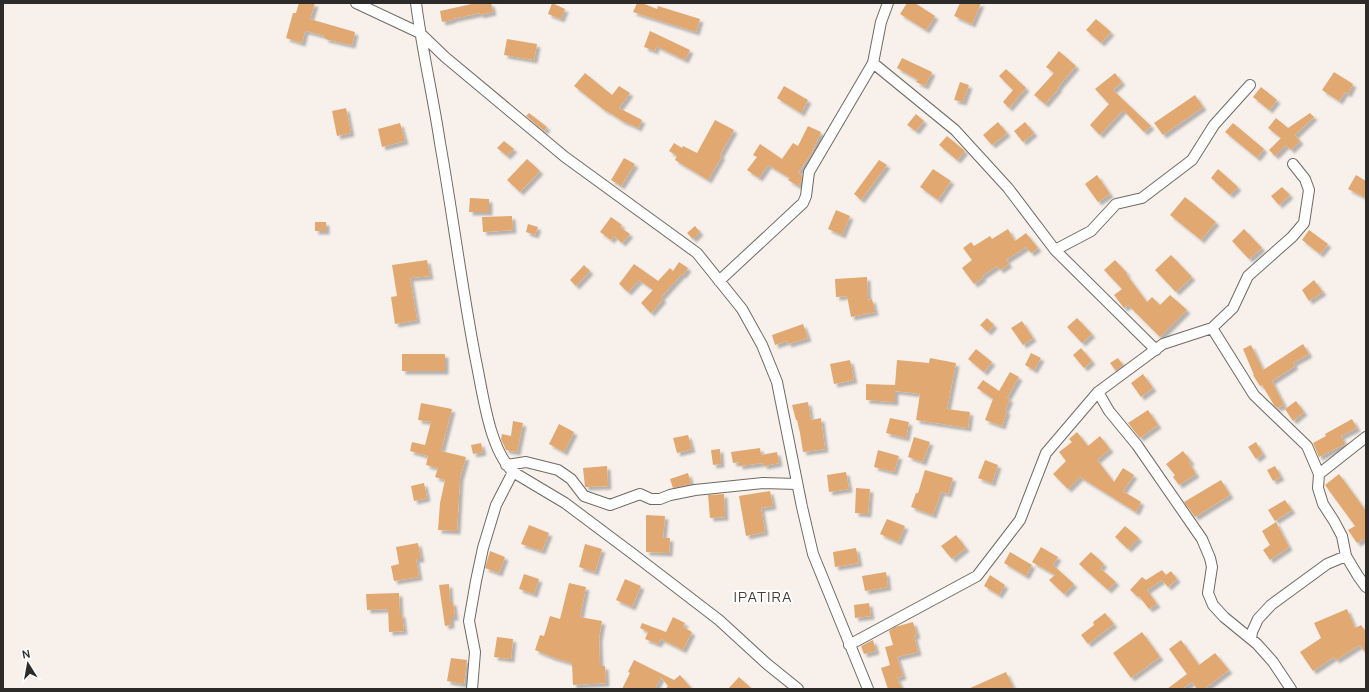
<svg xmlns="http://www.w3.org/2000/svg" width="1369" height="692" font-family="Manrope,sans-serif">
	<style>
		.building { fill: #e1a871; filter: url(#shadow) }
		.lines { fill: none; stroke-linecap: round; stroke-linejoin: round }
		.street-casing { stroke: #706a65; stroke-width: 12 }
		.street { stroke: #fff; stroke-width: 10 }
		.labels { text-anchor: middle; stroke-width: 4; stroke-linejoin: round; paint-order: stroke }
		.quarter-label { font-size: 15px; letter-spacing: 1px; fill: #453f3b; stroke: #fff }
	</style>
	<defs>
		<filter id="shadow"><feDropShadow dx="3.5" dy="3.5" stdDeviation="1" flood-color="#0004"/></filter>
	</defs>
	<rect width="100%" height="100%" fill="#f8f1eb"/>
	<path class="building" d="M299 3H315L310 19 355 32 352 45 325 39V36L306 31H305L302 43 286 38 293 13H296Z
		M476 3H491L493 12 480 15V13L452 19V20L442 22 440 11Z
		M552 3 565 9 561 19 548 14Z
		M637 3H642L657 9 658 6 700 19 696 32 633 12Z
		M907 3H915L935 16 926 30 900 14Z
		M960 3H981L972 24 954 16Z
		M1096 19 1111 32 1101 43 1086 30Z
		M650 31 690 50 685 60 656 46 655 51 644 47Z
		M507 39 537 44 534 60 504 55Z
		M1059 51 1076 66 1058 87 1059 88 1045 104 1034 95 1054 73 1046 67Z
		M902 58 932 72 925 86 916 82 918 80 897 68Z
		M1006 69 1026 88 1009 108 1003 102 1013 90 999 76Z
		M1334 72 1353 84 1348 94 1345 92 1339 101 1322 90Z
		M585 73 612 95 619 86 630 93 619 108 642 120 638 128 625 122H624L607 111V112L574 86Z
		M1115 73 1122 82 1113 90 1151 126 1144 132 1123 110 1100 135 1090 125 1109 104 1095 89Z
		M960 82 969 85 963 102 954 100Z
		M784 86 808 100 801 113 777 98Z
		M1261 87 1277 100 1269 110 1253 97Z
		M1195 95 1203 107 1163 135 1154 123Z
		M346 108 351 133 337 136 332 111Z
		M529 113 547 127 544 131 526 116Z
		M1310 113 1314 117 1295 135 1300 141 1291 150 1286 145 1275 156 1269 150 1281 138 1268 128 1276 118 1288 128Z
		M916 114 924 121 916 131 907 125Z
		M715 120 734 130 720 155 722 156 708 180 675 160 677 156 669 151 674 143 682 148 683 146 697 153Z
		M998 122 1007 133 992 145 983 135Z
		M1025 122 1034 133 1023 142 1014 131Z
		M400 123 405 141 382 147 378 129Z
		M1233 123 1264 149 1257 158 1225 132Z
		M808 126 821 132 811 154 798 173 802 175V180L798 186 788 180 790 178 768 165 759 178 747 170 757 157 753 155 760 144 782 159 793 143 798 146Z
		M947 136 965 151 957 160 939 145Z
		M504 141 514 149 507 156 497 148Z
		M624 158 635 164 621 186 611 180Z
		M527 159 540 171 520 192 507 180Z
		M879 160 887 165 861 200 854 194Z
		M933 169 951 181 938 200 920 187Z
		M1218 169 1238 187 1230 195 1211 178Z
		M1097 175 1110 194 1098 202 1085 184Z
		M1356 175 1366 181V198L1348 189Z
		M1282 187 1290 195 1279 205 1271 196Z
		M1185 197 1216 222 1201 240 1170 215Z
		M470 198 489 199V212H469Z
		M836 210 850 216 842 235 828 229Z
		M512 216 513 230 483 232 482 217Z
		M611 217 622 225 620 227 630 234 622 243 614 236 611 240 600 232Z
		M315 222H326V231H315Z
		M528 224 538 227 535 235 526 232Z
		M695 226 700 232 693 239 687 233Z
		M1008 229 1015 241 1026 233 1038 248 1031 253 1026 247 1006 260 1009 264 1000 270 997 266 982 276 983 278 974 284 962 268 972 260 963 248 971 242 974 246 990 236 992 239Z
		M1244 229 1262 248 1249 259 1232 241Z
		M1309 230 1328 244 1320 254 1302 240Z
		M1171 255 1192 277 1176 292 1155 270Z
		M427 260 430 276 410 278 417 320 395 324 391 297 397 296 392 265Z
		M1115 260 1127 273 1126 274 1147 302 1152 297 1160 305 1170 295 1187 310 1160 337 1128 305 1124 308 1114 295 1122 289 1104 270Z
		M679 262 688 268 683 275 682 274 661 297 663 299 651 313 641 303 653 290 639 280 628 292 619 284 634 264 658 281 670 268 673 271Z
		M584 265 590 271 576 286 570 280Z
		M867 277 868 300 872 299 875 312 851 317 847 296 836 297 835 279Z
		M1314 280 1323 292 1309 301 1302 290Z
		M987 318 994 325 988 332 980 325Z
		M1077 318 1092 334 1082 343 1067 327Z
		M1022 321 1033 338 1023 345 1011 328Z
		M803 324 808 338 788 344 787 341 775 345 772 335Z
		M1303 344 1309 354 1293 363 1295 366 1272 381 1284 405 1277 408 1274 405 1262 385 1260 386 1253 375H1254L1243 349 1251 345 1263 370Z
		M1081 348 1092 361 1084 368 1073 355Z
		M976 349 992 362 984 372 968 359Z
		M1031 353 1041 358 1034 370 1025 365Z
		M402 354H445V371H402Z
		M930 358 956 363 947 409 970 412 968 428 916 420 920 394 895 391V402L866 400V384L895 385 897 360 929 363Z
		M1118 358 1123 365 1116 371 1110 363Z
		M850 360 854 380 834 384 830 364Z
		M1010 372 1019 377 1007 398 1010 399 1005 410 1007 411 1002 426 985 420 993 399 977 388 983 380 999 391Z
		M1143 374 1153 388 1141 397 1131 383Z
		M1296 401 1304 412 1293 421 1285 409Z
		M808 402 811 420 821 418 825 449 803 452 800 433 797 420H796L792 405Z
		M421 403 452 409 441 451 466 457 460 478 457 531 438 530 440 503 445 480 435 477 438 468 426 465 428 456 410 451 412 442 425 445 431 422 418 420Z
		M1148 410 1158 425 1140 438 1128 423Z
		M890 418 909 422 906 438 886 433Z
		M1352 419 1357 428 1341 436 1345 444 1319 457 1313 443 1326 436 1325 434Z
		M513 421 523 423 517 452 506 450 501 439 502 434 511 436Z
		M559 424 574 432 564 452 549 444Z
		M1077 432 1088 446 1100 436 1110 449 1097 460 1114 482 1123 468 1134 475 1123 491 1141 502 1136 512 1080 477 1068 489 1053 474 1066 461 1059 452 1072 442 1069 439Z
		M688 435 692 449 677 453 673 438Z
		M914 437 930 442 923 462 908 457Z
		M1256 442 1263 454 1256 459 1248 447Z
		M481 443 483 452 473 454 471 445Z
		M760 448 761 455 777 452 779 463 764 466 763 463 739 466V462L733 463 731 452Z
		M720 449 721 464 713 465 711 450Z
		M878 450 899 456 894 472 874 467Z
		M1183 451 1191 461 1189 463 1196 474 1179 485 1173 477 1175 475 1166 464Z
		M985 460 998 465 992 483 978 478Z
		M607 466 608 486 585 487 583 468Z
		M1275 466 1281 477 1273 481 1267 470Z
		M925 470 953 478 948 494 941 492 933 515 911 507 916 493H918Z
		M846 472 849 489 829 492 827 475Z
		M688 473 691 484 673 488 670 479Z
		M1339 474 1366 511V538L1357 543 1348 530 1355 526 1325 485Z
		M1221 480 1230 495 1195 517 1184 502Z
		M424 483 427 498 414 501 411 486Z
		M856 488 870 489 868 514 855 513Z
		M770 491 773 506 761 508 765 532 746 536 739 496Z
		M724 494 725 517 710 518 708 495Z
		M1285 500 1292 510 1275 521 1268 510Z
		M646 515 665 516 663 538H670L669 553 646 552Z
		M887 519 905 526 898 542 880 534Z
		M1276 522 1289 547 1270 560 1263 550 1270 545 1262 531Z
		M529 525 549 533 542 551 521 544Z
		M1125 526 1139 538 1128 549 1115 537Z
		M956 535 966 548 952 559 941 546Z
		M418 543 421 559H416L419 577 394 581 391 566 399 564 396 547Z
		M585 544 602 549 595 572 579 567Z
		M1041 547 1058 557 1053 565 1074 584 1064 594 1049 580 1055 575 1032 562Z
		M856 548 859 563 835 567 833 552Z
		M490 551 505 557 499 573 485 568Z
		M1010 552 1032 565 1026 576 1004 563Z
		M1091 552 1104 564 1100 568 1116 582 1108 590 1079 564Z
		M1162 570 1166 575 1171 571 1177 579 1168 587 1162 580 1147 590 1157 604 1149 609 1139 596 1138 597 1130 590 1142 577 1146 580Z
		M886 572 888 587 865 591 862 576Z
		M524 574 539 579 534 594 519 589Z
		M990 575 1005 585 999 595 984 586Z
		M625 579 641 586 632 607 616 600Z
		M569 583 586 587 580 617 602 621 599 638 600 666H605L606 683 573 685 572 663 552 657 535 650 540 635 544 636 550 616 560 619Z
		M449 584 450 602H453L455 617H451V625L445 626 439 585Z
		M399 593 400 614H402L404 631 389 632 388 609 367 610 366 594Z
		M869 603 871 616 855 618 854 605Z
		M1347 609 1355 628 1361 625 1366 632V654L1360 645 1336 660 1334 657 1313 671 1300 652 1321 638 1314 623Z
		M1105 613 1114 624 1088 644 1081 635 1094 625 1093 622Z
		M673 617 685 623 683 627 692 632 683 650 661 639 658 644 645 639 648 632 640 628 642 623 666 632Z
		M913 622 917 635 914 636 918 652 897 657 903 676 897 678 902 689H888L881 668 890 665 885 647 893 645 889 631 895 627Z
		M1142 632 1160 657 1131 678 1113 653Z
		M497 637 513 639 511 659 494 657Z
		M873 640 876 651 864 654 861 646Z
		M1181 640 1199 665 1215 653 1229 670 1204 689H1197L1192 682 1182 689H1167L1187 674 1169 649Z
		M451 658 467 660 464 684 447 681Z
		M634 660 674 680 680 675 692 689H665L668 686 661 677 655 689H622L630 673 628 672Z
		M1006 672 1014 689H968Z
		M739 677 752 689H728Z"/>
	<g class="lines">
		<g class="street-casing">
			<path id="street" d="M356 3 420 33 445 57 565 157 697 253 742 309 762 345 777 382 802 507 813 554 868 689
				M416 3C422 50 433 96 440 143 453 216 462 289 476 361 483 394 489 448 513 472L565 503 633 554 719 620 767 664 798 689
				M873 63 955 130 1008 188 1055 250 1156 350
				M1055 250 1091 231 1116 204 1142 198 1192 160 1214 125 1250 85
				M719 281 803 203 806 196 809 172 873 63 881 22 888 3
				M1212 328 1254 395 1307 446 1319 474 1318 488 1323 504 1334 521 1342 536 1346 556 1358 576 1366 587
				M1098 392 1109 411 1137 445 1202 539 1210 558 1212 567 1208 593 1213 605 1224 617 1257 644 1273 662 1291 689
				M506 465 526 462 558 470 571 479 584 496 610 505 640 494 651 499H660L670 495 695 490 763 483 797 484
				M1319 474 1366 437
				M1251 639 1252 632 1258 619 1271 605 1327 564 1346 556
				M849 645 977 576 1020 520 1046 453 1098 392 1163 344 1212 328 1233 308 1248 276 1292 237 1304 223 1309 190 1305 179 1293 164
				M472 689 475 652 469 621 476 581 483 548 496 505 513 472"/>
		</g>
		<use href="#street" class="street"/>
	</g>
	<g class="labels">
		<g class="quarter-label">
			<text x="763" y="602">IPATIRA</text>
		</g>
	</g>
	<rect width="1369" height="692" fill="none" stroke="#2d2b29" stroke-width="8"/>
	<g transform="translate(28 664) rotate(349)" stroke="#ffffff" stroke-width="3" paint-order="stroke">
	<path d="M0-3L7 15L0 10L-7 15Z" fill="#2d2b29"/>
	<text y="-6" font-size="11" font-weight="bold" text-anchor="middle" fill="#2d2b29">N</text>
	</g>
</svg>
